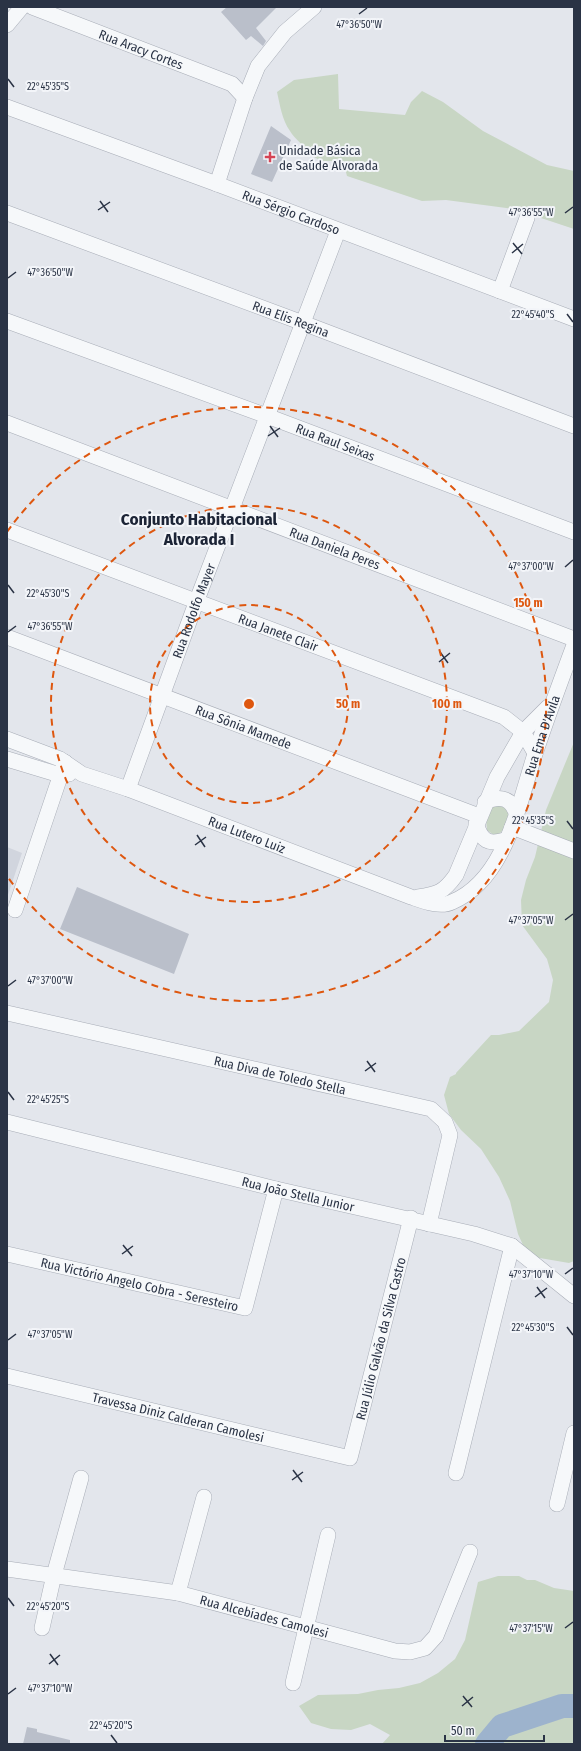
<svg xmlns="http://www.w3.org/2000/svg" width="581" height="1751" font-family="'Fira Sans Condensed',sans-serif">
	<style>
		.built { fill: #d1d5de }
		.green { fill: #c8d6c4 }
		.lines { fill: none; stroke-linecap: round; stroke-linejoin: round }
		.river { stroke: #9db3cd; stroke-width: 24 }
		.building { fill: #babfca }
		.minor-casing { stroke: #a8adb7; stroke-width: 16 }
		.minor { stroke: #f6f8fa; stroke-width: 15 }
		.ticks { fill: none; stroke: #2a3345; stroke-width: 1.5 }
		.ring { fill: none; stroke: #de570f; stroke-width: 2; stroke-dasharray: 7 5 }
		.poi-dot { fill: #d54454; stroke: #f3f5f9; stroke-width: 1.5 }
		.labels { text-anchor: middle; stroke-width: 4; stroke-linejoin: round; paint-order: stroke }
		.street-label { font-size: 13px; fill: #2a3345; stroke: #f3f5f9 }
		.poi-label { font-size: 13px; fill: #2a3345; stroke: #f3f5f9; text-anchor: start }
		.district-label { font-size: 17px; font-weight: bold; fill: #1c2436; stroke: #f3f5f9 }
		.ticks-label { font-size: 10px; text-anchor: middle; fill: #2a3345; stroke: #f3f5f9; stroke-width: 4; stroke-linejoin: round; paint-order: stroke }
		.centre { fill: #de570f; stroke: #f3f5f9; stroke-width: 2 }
		.ring-label { font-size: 12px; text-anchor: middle; font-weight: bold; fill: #de570f; stroke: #f3f5f9; stroke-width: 4; stroke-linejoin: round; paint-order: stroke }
	</style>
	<rect width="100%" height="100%" fill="#e3e6ec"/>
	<path class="built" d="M7 847 22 853 7 898Z"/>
	<path class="green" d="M338 74 339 109 405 115 411 102 422 91 443 102 483 131 547 165 574 171V229L514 209 446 200 422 201 347 176 343 161H321L304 151C302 141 295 140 290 131 282 120 280 105 277 92L294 80Z
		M574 742V1261L569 1263 528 1256 518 1234 510 1201 499 1177 481 1149 461 1130 449 1114 444 1095 450 1077 456 1074V1073L491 1035H499L519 1031 549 1002 553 980 547 959 522 925 521 900 526 880 535 857 546 810Z
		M500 803 510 814C508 824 504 832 495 836L487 830 486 819 492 806Z
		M498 1576H519L527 1580H535L554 1588 574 1591V1744H382L390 1735 370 1724 351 1730 331 1729 311 1723 299 1706 318 1695 358 1694 378 1690 399 1688 420 1683 438 1673 455 1659 465 1640 478 1582Z"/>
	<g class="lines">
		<path class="river" d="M487 1744 502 1726 562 1706H574"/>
	</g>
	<path class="building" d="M227 7H277L256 28 266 41 263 46 251 36 246 40 221 12Z
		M271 126 291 140 272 182 251 174Z
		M77 887 189 934 174 974 60 929Z
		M27 1727 37 1729V1732L70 1740V1744H23Z"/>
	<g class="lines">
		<g class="minor-casing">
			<g id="minor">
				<path id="s1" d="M32 7 232 84 245 98"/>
				<path d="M7 25 22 7"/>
				<path id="s2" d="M7 107 217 184 574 319"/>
				<path d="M217 184 245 98 258 66 285 32 314 7"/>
				<path id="s3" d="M7 213 303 323 574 426"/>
				<path d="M500 291 527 218"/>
				<path id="s4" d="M7 321 267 416 574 532"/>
				<path id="s5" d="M7 423 574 639"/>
				<path id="s6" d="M7 530 504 717 523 732 535 753"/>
				<path id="s7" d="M7 637 479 816"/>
				<path id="s8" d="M7 739 60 759 82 774 128 789 411 897C423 901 440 908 452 902 507 879 519 801 536 751 548 715 561 680 574 645"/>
				<path d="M7 759 60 775 69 774"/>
				<path id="s9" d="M128 789 197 600 338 231"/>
				<path d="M485 802C501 795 512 798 517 816"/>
				<path d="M476 824C482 841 488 845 505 840"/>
				<path d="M512 827 574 851"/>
				<path d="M418 897C438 894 444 892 456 875L497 777 523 732 548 707"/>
				<path d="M15 910 65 762"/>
				<path id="s10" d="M7 1013 431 1109 445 1122 450 1135 429 1224"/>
				<path id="s11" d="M7 1122 276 1189 474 1234 512 1246 574 1296"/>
				<path id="s12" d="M7 1254 245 1308 276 1189"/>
				<path id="s13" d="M7 1376 350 1458 411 1218"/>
				<path d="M456 1473 512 1246"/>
				<path d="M557 1504 574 1433"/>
				<path id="s14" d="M7 1569 178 1593 395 1651 410 1652 425 1648 436 1636 470 1552"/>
				<path d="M178 1593 204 1497"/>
				<path d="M42 1628 54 1575 81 1478"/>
				<path d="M293 1683 328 1535"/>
			</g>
		</g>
		<use href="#minor" class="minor"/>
	</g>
	<path class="ticks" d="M359 14 367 8M8 79 14 87M100 201 108 212M98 210 110 202M565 213 573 207M513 243 522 254M512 253 523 244M8 278 16 272M567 314 573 322M270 426 278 437M268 436 280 428M565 567 573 560M8 585 14 593M8 632 16 626M440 652 448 663M439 662 450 653M567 821 573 829M197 835 205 847M195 845 206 837M565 920 573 914M8 986 16 980M367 1061 375 1072M365 1071 376 1063M8 1092 14 1100M123 1245 132 1256M122 1254 133 1246M565 1274 573 1268M537 1287 545 1298M535 1297 547 1288M567 1327 573 1335M8 1340 16 1334M293 1470 302 1482M292 1480 303 1472M8 1598 14 1606M565 1628 573 1622M50 1654 58 1665M49 1664 60 1655M8 1694 16 1688M463 1696 472 1707M462 1706 473 1697M111 1735 117 1743"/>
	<g class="ring">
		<circle cx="249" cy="704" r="99"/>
		<circle cx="249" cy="704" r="198"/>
		<path d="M7 532A297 297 0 1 1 7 876"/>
	</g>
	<path class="poi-dot" d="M268 151h4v4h4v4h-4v4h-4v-4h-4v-4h4z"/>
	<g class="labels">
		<g class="street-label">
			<text dy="5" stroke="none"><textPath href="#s1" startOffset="117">Rua Aracy Cortes</textPath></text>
			<text dy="5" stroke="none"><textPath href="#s2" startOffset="303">Rua Sérgio Cardoso</textPath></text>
			<text dy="5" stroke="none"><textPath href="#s3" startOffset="303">Rua Elis Regina</textPath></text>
			<text dy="5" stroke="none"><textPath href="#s4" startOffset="350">Rua Raul Seixas</textPath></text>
			<text dy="5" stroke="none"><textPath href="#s5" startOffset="351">Rua Daniela Peres</textPath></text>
			<text dy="5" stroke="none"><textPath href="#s9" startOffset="190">Rua Rodolfo Mayer</textPath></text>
			<text dy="5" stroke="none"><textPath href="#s6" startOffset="290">Rua Janete Clair</textPath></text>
			<text dy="5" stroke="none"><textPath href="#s7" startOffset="253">Rua Sônia Mamede</textPath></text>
			<text dy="5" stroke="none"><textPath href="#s8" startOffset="672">Rua Ema D'Avila</textPath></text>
			<text dy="5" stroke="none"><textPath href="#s8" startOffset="259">Rua Lutero Luiz</textPath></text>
			<text dy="5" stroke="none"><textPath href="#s10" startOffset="280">Rua Diva de Toledo Stella</textPath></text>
			<text dy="5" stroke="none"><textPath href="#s11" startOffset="300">Rua João Stella Junior</textPath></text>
			<text dy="5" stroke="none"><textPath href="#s12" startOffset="136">Rua Victório Angelo Cobra - Seresteiro</textPath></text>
			<text dy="5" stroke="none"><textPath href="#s13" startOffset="476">Rua Júlio Galvão da Silva Castro</textPath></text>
			<text dy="5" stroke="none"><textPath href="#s13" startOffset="176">Travessa Diniz Calderan Camolesi</textPath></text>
			<text dy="5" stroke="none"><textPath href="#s14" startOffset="262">Rua Alcebíades Camolesi</textPath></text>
		</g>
		<g class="poi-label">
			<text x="279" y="155">Unidade Básica<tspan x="279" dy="15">de Saúde Alvorada</tspan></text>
		</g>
		<g class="district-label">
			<text x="199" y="525">Conjunto Habitacional<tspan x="199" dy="20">Alvorada I</tspan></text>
		</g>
	</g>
	<g class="ticks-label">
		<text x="359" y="28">47°36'50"W</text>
		<text x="48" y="90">22°45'35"S</text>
		<text x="531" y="216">47°36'55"W</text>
		<text x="50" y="276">47°36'50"W</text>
		<text x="533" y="318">22°45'40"S</text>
		<text x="531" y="570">47°37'00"W</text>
		<text x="48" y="597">22°45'30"S</text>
		<text x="50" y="630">47°36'55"W</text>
		<text x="533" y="824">22°45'35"S</text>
		<text x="531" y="924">47°37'05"W</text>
		<text x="50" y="984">47°37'00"W</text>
		<text x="48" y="1103">22°45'25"S</text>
		<text x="531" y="1278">47°37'10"W</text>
		<text x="533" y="1331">22°45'30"S</text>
		<text x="50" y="1338">47°37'05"W</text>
		<text x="48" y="1610">22°45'20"S</text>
		<text x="531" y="1632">47°37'15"W</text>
		<text x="50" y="1692">47°37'10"W</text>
		<text x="111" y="1729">22°45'20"S</text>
	</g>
	<circle cx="249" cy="704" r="6" class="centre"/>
	<g class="ring-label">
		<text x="528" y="607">150 m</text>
		<text x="348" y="708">50 m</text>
		<text x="447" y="708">100 m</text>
	</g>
	<rect width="581" height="1751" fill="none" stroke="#2a3345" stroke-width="16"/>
	<path d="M445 1735v6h99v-6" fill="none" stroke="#2a3345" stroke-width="2"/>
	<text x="451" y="1735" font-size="12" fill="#2a3345" stroke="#f3f5f9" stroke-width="3" paint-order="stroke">50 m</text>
</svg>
